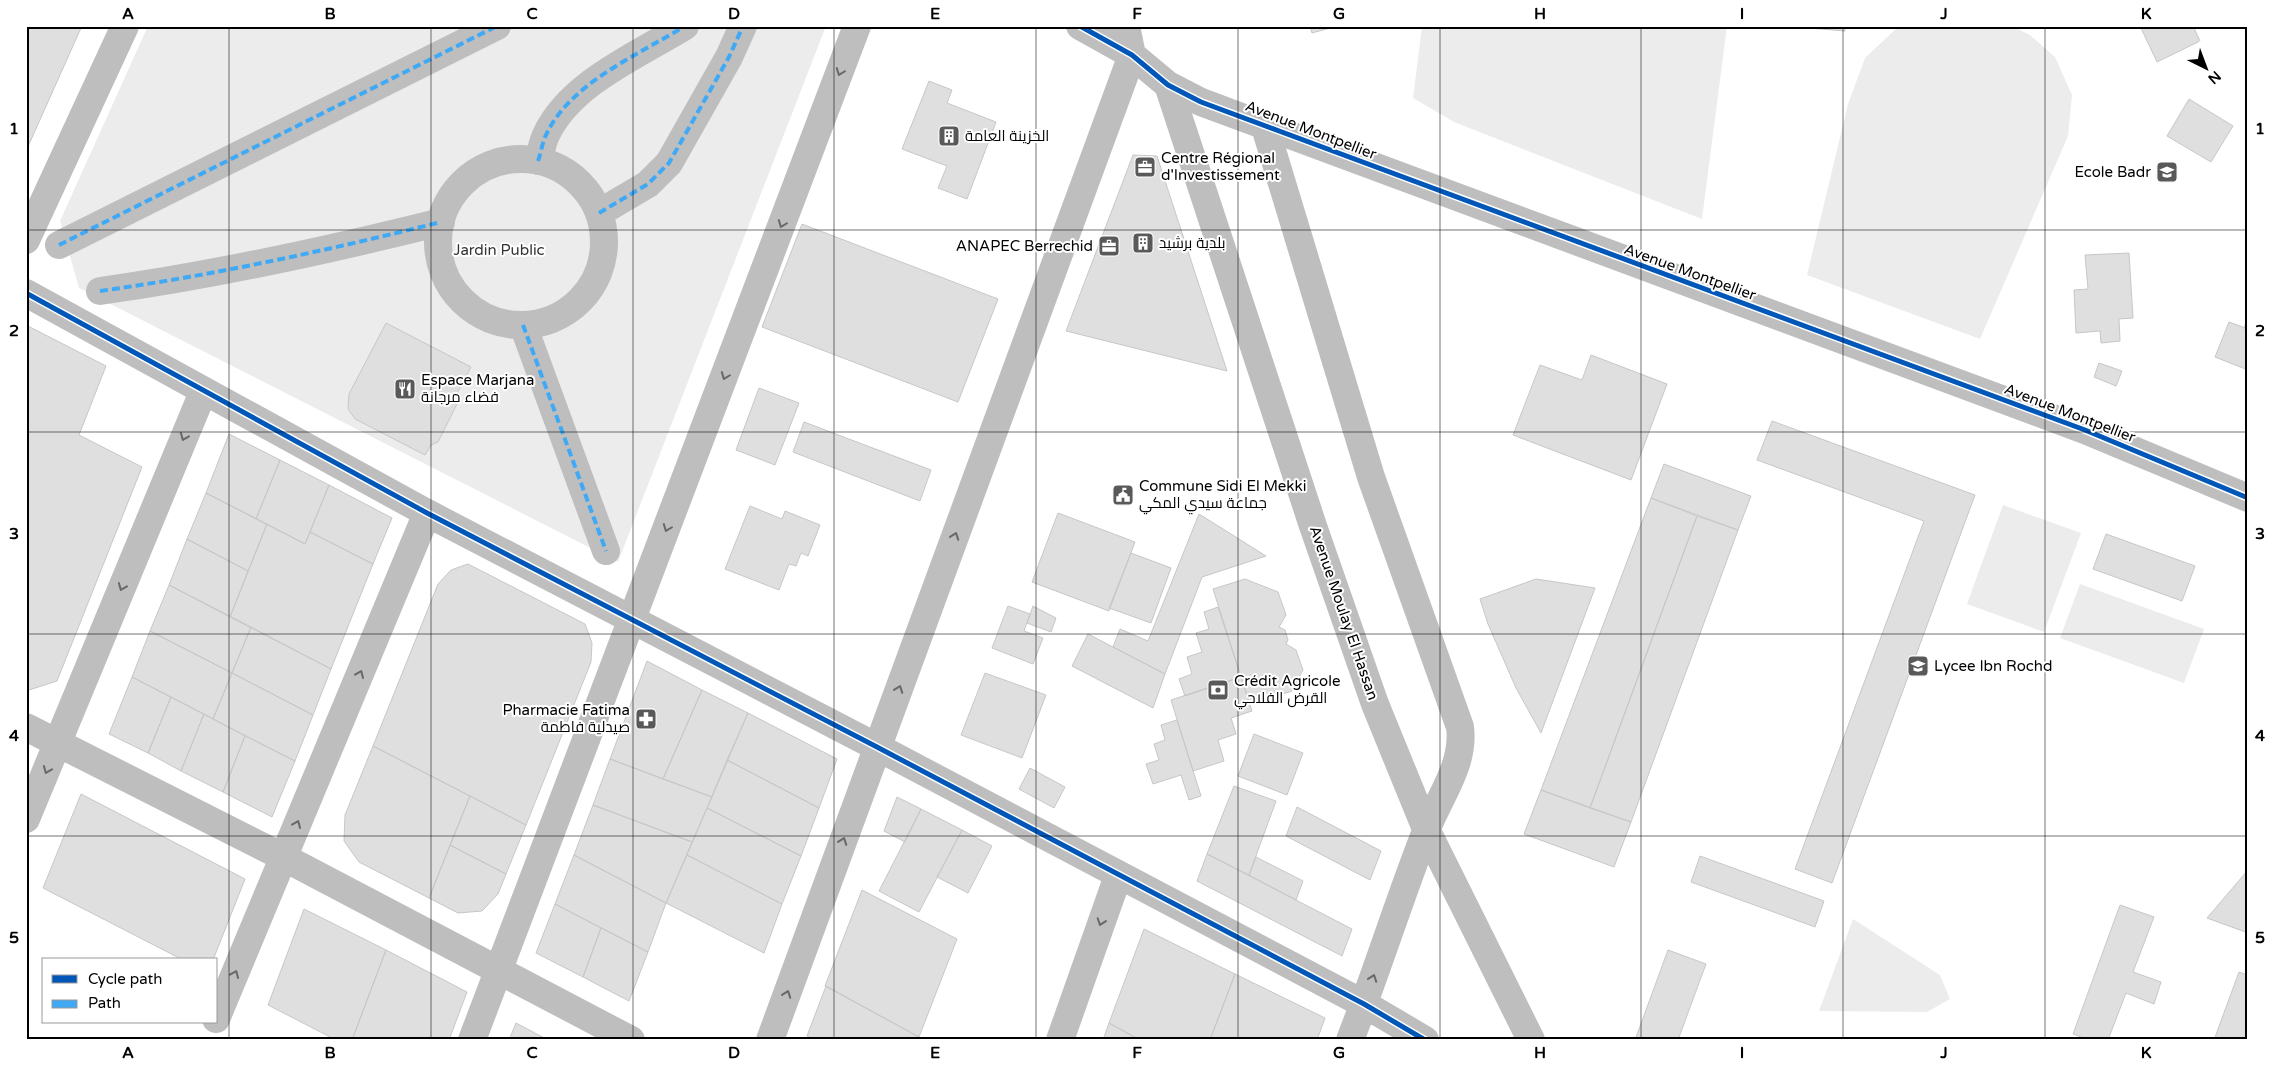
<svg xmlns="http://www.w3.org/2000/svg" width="2274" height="1066" font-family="'Varela Round',Cairo,sans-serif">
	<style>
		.green { fill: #ececec }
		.building { fill: #dfdfdf; stroke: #c7c7c7 }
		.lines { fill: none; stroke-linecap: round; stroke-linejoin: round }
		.minor { stroke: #bebebe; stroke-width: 28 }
		.quiet { stroke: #3fa9f5; stroke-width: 4; stroke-dasharray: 8 4; stroke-linecap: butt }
		.cycleway-casing { stroke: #fff; stroke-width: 8 }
		.cycleway { stroke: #0057b8; stroke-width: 5 }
		.oneway { stroke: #686868 }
		.grid { fill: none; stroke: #000; stroke-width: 1; stroke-opacity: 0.55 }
		.labels { text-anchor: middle; stroke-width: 4; stroke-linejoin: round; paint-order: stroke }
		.street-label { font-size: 15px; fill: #000; stroke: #fff }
		.poi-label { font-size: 15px; fill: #000; stroke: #fff; text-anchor: start }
		.park-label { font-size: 15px; fill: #333; stroke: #fff }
		.neatline { fill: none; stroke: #000; stroke-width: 2 }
		.grid-label { font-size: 16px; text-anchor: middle; font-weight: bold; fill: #000 }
	</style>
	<rect width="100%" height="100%" fill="#fff"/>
	<path class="green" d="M148 26H826L618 562 79 288 60 221Z
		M1422 26H1727L1702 219 1454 122 1413 98Z
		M1899 26H2012L2030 35 2055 57 2072 95 2068 136 1980 339 1807 275 1848 104 1865 58Z
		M2003 505 2081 533 2044 632 1967 604Z
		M2080 584 2204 629 2184 683 2060 638Z
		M1853 919 1940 975 1950 999 1927 1012 1819 1011Z"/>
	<path class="building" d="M1310 26H1337L1312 33Z
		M1785 26H1845V31Z
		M2140 26H2193L2200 41 2157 62Z
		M26 27 81 28 26 151Z
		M929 81 952 90 947 103 996 122 967 199 938 188 947 166 902 149Z
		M2189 99 2233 126 2211 162 2167 136Z
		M1133 155 1157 156 1227 371 1066 331Z
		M802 224 998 299 958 402 762 327Z
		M2129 253 2133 318 2119 319 2120 341 2101 343 2100 331 2076 333 2074 290 2088 289 2085 255Z
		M2248 316V329L2244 328Z
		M2229 322 2248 329V370L2215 357Z
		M386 323 471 367 456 395 457 404 438 442 431 445 425 455 355 419 348 409 349 394Z
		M26 325 106 366 79 435 142 467 57 681 29 690 26 689Z
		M1591 355 1667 384 1631 480 1513 435 1540 365 1582 380Z
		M2099 363 2122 371 2116 386 2094 377Z
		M759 388 799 403 775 465 736 450Z
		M1772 421 1975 495 1832 883 1795 869 1924 521 1757 460Z
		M804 422 931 470 920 501 793 452Z
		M229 434 280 460 256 519 206 493Z
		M280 460 329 485 305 544 256 519Z
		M1664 464 1751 496 1738 530 1651 498Z
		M329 485 392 518 373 564 310 532Z
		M206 493 267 524 248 571 187 539Z
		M1651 498 1697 516 1590 808 1541 790Z
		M750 506 782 519 785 511 820 525 808 556 801 553 796 566 789 564 779 590 725 569Z
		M1058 513 1135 542 1109 611 1032 582Z
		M1199 514 1266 556 1202 577 1165 674 1113 647 1120 629 1148 641Z
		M1697 516 1738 530 1631 822 1590 808Z
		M267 524 305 544 310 532 373 564 331 669 230 617Z
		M2106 534 2195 566 2182 601 2093 569Z
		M187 539 248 571 230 617 169 585Z
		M1131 553 1171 568 1151 623 1109 608Z
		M468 564 585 624 592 643 591 662 526 825 373 746 438 584 451 570Z
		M1245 579 1278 592 1286 615 1279 627 1285 630 1288 640 1286 644 1296 650 1303 670 1292 691 1250 705 1213 589Z
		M1536 579 1595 588 1541 733 1516 688 1488 624 1480 599Z
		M169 585 251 627 232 673 150 631Z
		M1008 606 1030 614 1024 631 1043 638 1033 664 992 648Z
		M1033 606 1056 618 1051 632 1027 623Z
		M1218 607 1241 677 1185 696 1179 679 1192 674 1187 657 1202 652 1196 633 1209 629 1204 612Z
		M251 627 331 669 313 715 232 673Z
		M150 631 232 673 213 719 132 677Z
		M1088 634 1165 674 1153 708 1072 666Z
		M647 661 702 690 663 779 610 759Z
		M232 673 313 715 295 761 213 719Z
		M985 673 1046 695 1022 758 961 735Z
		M132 677 171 697 148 753 109 734Z
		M1241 677 1252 711 1231 718 1236 734 1218 740 1224 761 1193 771 1171 700Z
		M702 690 748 713 712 797 663 779Z
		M171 697 204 714 181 771 148 753Z
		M748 713 837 759 819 808 727 760Z
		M204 714 245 736 223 792 181 771Z
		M1177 720 1201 796 1189 800 1181 775 1153 784 1146 764 1159 760 1154 744 1165 740 1161 725Z
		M1254 734 1303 753 1287 795 1238 776Z
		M245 736 295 761 272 817 223 792Z
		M373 746 470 796 429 898 359 862 344 841 345 815Z
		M610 759 712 797 692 842 593 805Z
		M727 760 819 808 801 856 707 808Z
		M1030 768 1065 787 1054 808 1019 789Z
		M1234 786 1276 801 1249 875 1207 854Z
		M1541 790 1631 822 1614 867 1524 834Z
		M81 794 245 879 213 960H183L43 888Z
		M470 796 526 825 506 874 450 845Z
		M897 797 921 809 905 842 884 831Z
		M593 805 692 842 666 903 574 855Z
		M1297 807 1381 851 1370 880 1286 836Z
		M707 808 801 856 782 904 687 855Z
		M921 809 962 830 919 912 879 891Z
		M962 830 992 846 968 893 937 877Z
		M450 845 506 874 498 894 482 911 458 913 429 898Z
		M1207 854 1352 929 1342 956 1197 881Z
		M574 855 666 903 648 952 555 904Z
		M687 855 782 904 764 953 666 903Z
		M1700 856 1824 901 1815 927 1691 882Z
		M1256 857 1303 881 1296 900 1249 875Z
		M2248 870V933L2207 918Z
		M862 890 957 939 919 1037 825 986Z
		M555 904 601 928 583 977 536 953Z
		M2120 905 2154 917 2133 972 2161 982 2154 1004 2126 993 2108 1040H2089L2073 1034Z
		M304 909 386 950 352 1040H336L268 1005Z
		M601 928 648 952 629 1001 583 977Z
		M1144 929 1235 974 1210 1040H1140L1109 1023Z
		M386 950 467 992 449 1040H352Z
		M1668 950 1706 964 1678 1040H1635Z
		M2239 972 2248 975V1040H2214Z
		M1235 974 1325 1018 1317 1040H1210Z
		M826 986 919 1037 918 1040H815L807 1036Z
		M516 1023 548 1040H509Z
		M1109 1023 1140 1040H1103Z"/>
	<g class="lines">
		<path class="minor" d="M1080 26 1132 55 1168 85 1201 102 2085 430 2248 498
			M1168 85 1313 526 1375 704 1426 829 1531 1040
			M1265 127 1371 477 1460 727C1465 765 1439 797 1426 831 1399 900 1377 971 1350 1040
			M438 242a83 83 0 1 1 166 0a83 83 0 1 1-166 0Z
			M538 161C541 153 542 143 546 135 570 83 638 55 685 26
			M599 213 648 184 669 163 729 57 743 26
			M26 240 125 26
			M59 245 497 26
			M100 291C215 275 329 250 441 222
			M26 293 427 513 877 747 1364 1004 1425 1040
			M523 325 606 551
			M26 727 283 857 631 1040
			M26 819 203 392
			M216 1019 427 513
			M472 1040 857 26
			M770 1040 1132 55 1126 26
			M1060 1040 1118 876"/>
		<path class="quiet" d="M538 161C541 153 542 143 546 135 570 83 638 55 685 26
			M599 213 648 184 669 163 729 57 743 26
			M59 245 497 26
			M100 291C215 275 329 250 441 222
			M523 325 606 551"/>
		<g class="cycleway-casing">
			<path id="cycleway" d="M1080 26 1132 55 1168 85 1201 102 2085 430 2248 498
				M26 293 427 513 877 747 1364 1004 1425 1040"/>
		</g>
		<use href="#cycleway" class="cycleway"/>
	</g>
	<defs><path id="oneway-chevron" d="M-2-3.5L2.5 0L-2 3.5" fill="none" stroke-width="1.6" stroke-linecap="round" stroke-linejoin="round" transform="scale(1.25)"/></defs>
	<g class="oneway">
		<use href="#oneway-chevron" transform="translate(840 72) rotate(111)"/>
		<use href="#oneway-chevron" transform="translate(782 224) rotate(111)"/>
		<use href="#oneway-chevron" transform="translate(725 376) rotate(111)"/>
		<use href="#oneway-chevron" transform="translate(184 437) rotate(112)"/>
		<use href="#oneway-chevron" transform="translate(667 528) rotate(111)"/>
		<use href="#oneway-chevron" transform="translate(955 536) rotate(-70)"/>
		<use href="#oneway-chevron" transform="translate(122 587) rotate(112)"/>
		<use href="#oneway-chevron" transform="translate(360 674) rotate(-67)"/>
		<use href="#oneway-chevron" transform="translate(899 689) rotate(-70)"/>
		<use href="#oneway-chevron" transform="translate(47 770) rotate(112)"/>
		<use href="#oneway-chevron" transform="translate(297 824) rotate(-67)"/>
		<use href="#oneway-chevron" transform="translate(843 841) rotate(-70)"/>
		<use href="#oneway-chevron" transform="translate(1101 922) rotate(109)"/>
		<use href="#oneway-chevron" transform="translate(235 974) rotate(-67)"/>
		<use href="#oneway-chevron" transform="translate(1373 978) rotate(-70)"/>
		<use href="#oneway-chevron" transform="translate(787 994) rotate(-70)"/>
	</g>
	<path class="grid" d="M229 26V1040M431 26V1040M633 26V1040M834 26V1040M1036 26V1040M1238 26V1040M1440 26V1040M1641 26V1040M1843 26V1040M2045 26V1040M26 230H2248M26 432H2248M26 634H2248M26 836H2248"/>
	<defs>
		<g id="building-square" transform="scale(1.125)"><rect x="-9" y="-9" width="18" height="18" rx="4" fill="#595959" stroke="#fff"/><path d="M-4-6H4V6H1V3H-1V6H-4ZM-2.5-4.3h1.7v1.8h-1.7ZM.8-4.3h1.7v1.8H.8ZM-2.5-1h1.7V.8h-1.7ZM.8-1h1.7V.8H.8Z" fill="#fff"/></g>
		<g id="office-square" transform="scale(1.125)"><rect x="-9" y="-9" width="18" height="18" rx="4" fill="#595959" stroke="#fff"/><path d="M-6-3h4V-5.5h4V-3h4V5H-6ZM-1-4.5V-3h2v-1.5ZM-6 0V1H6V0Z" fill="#fff"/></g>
		<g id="school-square" transform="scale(1.125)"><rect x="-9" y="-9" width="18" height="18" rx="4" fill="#595959" stroke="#fff"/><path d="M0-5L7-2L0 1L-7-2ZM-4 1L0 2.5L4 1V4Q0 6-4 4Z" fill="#fff"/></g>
		<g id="restaurant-square" transform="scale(1.125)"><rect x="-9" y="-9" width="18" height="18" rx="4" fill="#595959" stroke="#fff"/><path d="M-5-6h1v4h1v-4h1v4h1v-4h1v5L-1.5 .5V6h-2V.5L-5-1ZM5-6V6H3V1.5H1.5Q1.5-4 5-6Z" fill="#fff"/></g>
		<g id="civic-square" transform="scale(1.125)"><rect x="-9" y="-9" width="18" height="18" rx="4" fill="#595959" stroke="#fff"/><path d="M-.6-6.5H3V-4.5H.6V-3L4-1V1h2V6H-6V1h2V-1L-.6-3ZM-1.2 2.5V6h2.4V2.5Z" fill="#fff"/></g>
		<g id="university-square" transform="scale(1.125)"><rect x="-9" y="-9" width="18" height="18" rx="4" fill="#595959" stroke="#fff"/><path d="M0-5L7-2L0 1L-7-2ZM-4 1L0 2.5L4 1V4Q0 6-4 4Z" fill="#fff"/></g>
		<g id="bank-square" transform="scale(1.125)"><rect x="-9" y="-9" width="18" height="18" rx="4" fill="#595959" stroke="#fff"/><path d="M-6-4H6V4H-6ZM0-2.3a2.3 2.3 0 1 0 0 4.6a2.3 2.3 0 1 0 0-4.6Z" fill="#fff"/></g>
		<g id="pharmacy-square" transform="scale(1.125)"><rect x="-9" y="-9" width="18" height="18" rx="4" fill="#595959" stroke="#fff"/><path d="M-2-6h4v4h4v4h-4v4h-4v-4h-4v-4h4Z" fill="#fff"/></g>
	</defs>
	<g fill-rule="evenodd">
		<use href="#building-square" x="949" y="136"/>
		<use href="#office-square" x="1145" y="167"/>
		<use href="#school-square" x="2167" y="172"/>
		<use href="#building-square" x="1143" y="243"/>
		<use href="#office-square" x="1109" y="246"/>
		<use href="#restaurant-square" x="405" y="389"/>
		<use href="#civic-square" x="1123" y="495"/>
		<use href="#university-square" x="1918" y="666"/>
		<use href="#bank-square" x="1218" y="690"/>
		<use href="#pharmacy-square" x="646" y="719"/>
	</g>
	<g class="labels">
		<g class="street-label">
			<text transform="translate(1311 130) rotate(21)" y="5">Avenue Montpellier</text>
			<text transform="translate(1690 272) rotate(20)" y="5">Avenue Montpellier</text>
			<text transform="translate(2070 413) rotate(21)" y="5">Avenue Montpellier</text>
			<text transform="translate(1344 613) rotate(71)" y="5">Avenue Moulay El Hassan</text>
		</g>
		<g class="poi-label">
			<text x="965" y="141">الخزينة العامة</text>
			<text x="1161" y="163">Centre Régional<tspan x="1161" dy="17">d'Investissement</tspan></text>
			<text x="2151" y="177" text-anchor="end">Ecole Badr</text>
			<text x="1159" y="248">بلدية برشيد</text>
			<text x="1093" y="251" text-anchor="end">ANAPEC Berrechid</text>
			<text x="421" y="385">Espace Marjana<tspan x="421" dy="17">فضاء مرجانة</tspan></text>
			<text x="1139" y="491">Commune Sidi El Mekki<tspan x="1139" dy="17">جماعة سيدي المكي</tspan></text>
			<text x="1934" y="671">Lycee Ibn Rochd</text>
			<text x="1234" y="686">Crédit Agricole<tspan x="1234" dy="17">القرض الفلاحي</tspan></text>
			<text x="630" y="715" text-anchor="end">Pharmacie Fatima<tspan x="630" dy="17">صيدلية فاطمة</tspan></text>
		</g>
		<g class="park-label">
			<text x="499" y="255">Jardin Public</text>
		</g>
	</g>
	<rect width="2274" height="1066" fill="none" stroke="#ffffff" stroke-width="55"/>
	<rect x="42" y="958" width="175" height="65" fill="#ffffff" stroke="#999999"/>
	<rect x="52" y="975" width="25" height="8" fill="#0057b8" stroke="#999999"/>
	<text x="88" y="984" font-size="15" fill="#000000">Cycle path</text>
	<rect x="52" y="1000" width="25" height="8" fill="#3fa9f5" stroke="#999999"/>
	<text x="88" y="1008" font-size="15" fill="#000000">Path</text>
	<g transform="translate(2206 68) rotate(138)" stroke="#ffffff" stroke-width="4" paint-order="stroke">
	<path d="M0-4L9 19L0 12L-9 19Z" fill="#000000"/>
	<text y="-8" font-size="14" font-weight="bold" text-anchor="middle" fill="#000000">N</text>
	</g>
	<rect x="28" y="28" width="2218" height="1010" class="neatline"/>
	<g class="grid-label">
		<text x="128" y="19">A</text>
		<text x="330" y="19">B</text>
		<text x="532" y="19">C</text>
		<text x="734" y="19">D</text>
		<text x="935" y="19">E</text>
		<text x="1137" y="19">F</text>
		<text x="1339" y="19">G</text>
		<text x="1540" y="19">H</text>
		<text x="1742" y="19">I</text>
		<text x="1944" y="19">J</text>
		<text x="2146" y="19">K</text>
		<text x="14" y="134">1</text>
		<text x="2260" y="134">1</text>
		<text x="14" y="336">2</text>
		<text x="2260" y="336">2</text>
		<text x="14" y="539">3</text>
		<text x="2260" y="539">3</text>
		<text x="14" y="741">4</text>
		<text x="2260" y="741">4</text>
		<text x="14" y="943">5</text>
		<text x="2260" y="943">5</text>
		<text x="128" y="1058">A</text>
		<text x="330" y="1058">B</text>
		<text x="532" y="1058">C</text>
		<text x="734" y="1058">D</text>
		<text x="935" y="1058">E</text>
		<text x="1137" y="1058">F</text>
		<text x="1339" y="1058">G</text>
		<text x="1540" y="1058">H</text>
		<text x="1742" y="1058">I</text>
		<text x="1944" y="1058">J</text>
		<text x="2146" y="1058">K</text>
	</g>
</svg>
